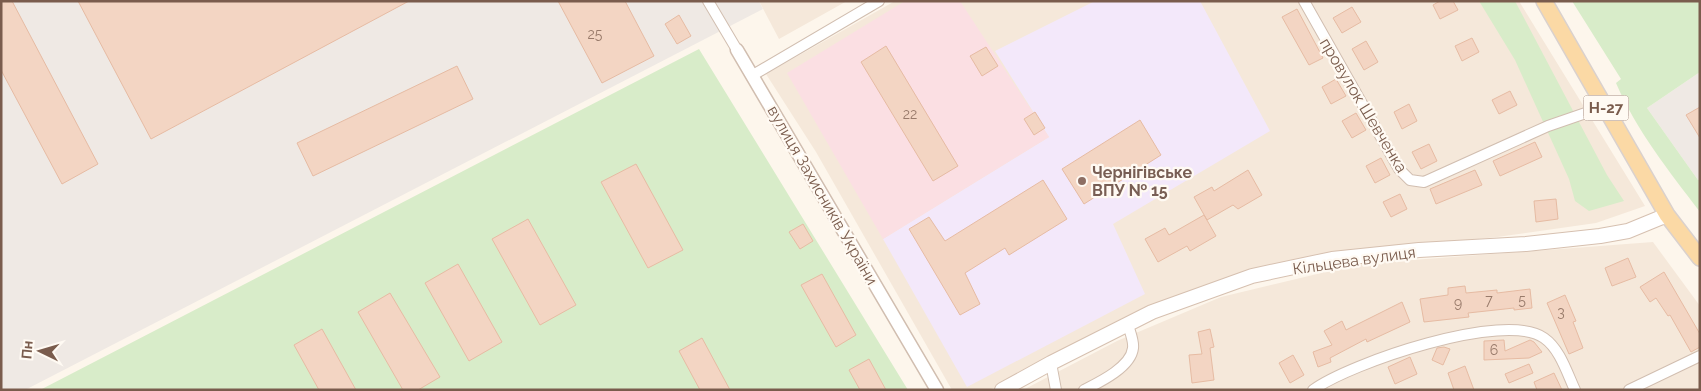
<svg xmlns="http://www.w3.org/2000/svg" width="1701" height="391" font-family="Raleway,sans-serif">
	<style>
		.residential { fill: #f5e8da }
		.industrial { fill: #efe9e4 }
		.education { fill: #f3e8fa }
		.medical { fill: #fbdfe3 }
		.green { fill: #d8ecc9 }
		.building { fill: #f3d5c3; stroke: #e6bba3 }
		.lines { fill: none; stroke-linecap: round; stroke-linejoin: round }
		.minor-casing { stroke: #d1beb0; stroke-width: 12 }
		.tertiary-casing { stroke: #d1beb0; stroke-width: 15 }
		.secondary-casing { stroke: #d6c0b0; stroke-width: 16 }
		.primary-casing { stroke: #dad1cd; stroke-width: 18 }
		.minor { stroke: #fff; stroke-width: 10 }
		.tertiary { stroke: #fff; stroke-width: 12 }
		.secondary { stroke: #fff; stroke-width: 14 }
		.primary { stroke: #fbd9a5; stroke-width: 15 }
		.education-dot { fill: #8d6e63; stroke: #fffaf3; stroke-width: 2 }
		.labels { text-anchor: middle; stroke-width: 4.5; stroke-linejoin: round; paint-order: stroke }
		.number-label { font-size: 14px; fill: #987a6a }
		.shield { fill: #fffaf3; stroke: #a28b7f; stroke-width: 1 }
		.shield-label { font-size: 15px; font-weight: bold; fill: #7a5c4d }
		.street-label { font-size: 16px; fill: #7a5c4d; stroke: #fffaf3 }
		.education-label { font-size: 16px; font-weight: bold; fill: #785e54; stroke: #fffaf3; text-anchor: start }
	</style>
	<rect width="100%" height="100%" fill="#fdf6ec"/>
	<path class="residential" d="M759 1H847L779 39Z
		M895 1H1519L1645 206 1596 223 1497 237 1343 253 1218 282 989 390H952L816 152 766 74Z
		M1653 242 1700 306V390H1023L1117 341 1221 297 1359 264Z"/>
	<path class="industrial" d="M1 1H759L763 9 25 390H1Z
		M1700 72V179L1698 180 1647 108Z"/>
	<path class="education" d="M1095 1H1200L1270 131 1113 224 1145 294 967 387 883 239 1049 137 995 51Z"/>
	<path class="medical" d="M905 1H960L1049 137 883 239 787 73Z"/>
	<path class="green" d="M1479 1H1515L1607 175 1624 201 1589 211 1575 201 1569 179 1515 60Z
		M1572 1H1700V72L1647 108 1698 180 1700 179V212C1669 171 1636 130 1616 83L1621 79Z
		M699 49 908 390H40Z"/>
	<path class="building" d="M1 1H12L98 164 62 184 1 70Z
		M78 1H409L151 139Z
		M558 1H625L654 56 602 83Z
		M1440 1H1453L1458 10 1440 19 1433 5Z
		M1352 7 1361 22 1342 33 1333 18Z
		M1297 9 1323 58 1309 65 1282 17Z
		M679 15 691 36 677 44 665 24Z
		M1472 38 1479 52 1462 61 1455 46Z
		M1366 41 1378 62 1364 70 1352 49Z
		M886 46 958 166 933 181 861 62Z
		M986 47 998 66 982 76 970 56Z
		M457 66 473 99 313 176 297 143Z
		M1336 79 1346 96 1331 104 1322 87Z
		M1510 91 1517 105 1499 114 1492 100Z
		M1409 104 1417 121 1402 129 1394 112Z
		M1700 107V138L1686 115Z
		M1035 112 1045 128 1034 135 1024 119Z
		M1356 113 1366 130 1352 138 1342 121Z
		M1140 120 1161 155 1084 204 1062 169Z
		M1535 142 1542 157 1500 176 1493 161Z
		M1429 144 1437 161 1421 169 1412 152Z
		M1381 158 1390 175 1375 183 1366 166Z
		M636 164 683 250 648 268 601 182Z
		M1248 170 1262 195 1238 209 1233 205 1207 220 1194 197 1212 187 1214 191Z
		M1475 170 1482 185 1436 204 1430 189Z
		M1043 180 1067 219 1009 255 1005 248 965 273 980 304 960 315 909 229 929 217 945 241Z
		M1400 194 1407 209 1391 217 1383 202Z
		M1556 199 1558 219 1536 222 1534 201Z
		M1204 215 1216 236 1190 251 1187 246 1158 262 1145 239 1165 228 1169 235Z
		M528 219 576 305 540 325 492 239Z
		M803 224 813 241 800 249 789 232Z
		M1628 258 1636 277 1612 286 1605 268Z
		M458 264 502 342 469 361 425 283Z
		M1664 272 1700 334V347L1691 352 1670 315 1668 316 1656 298 1650 302 1640 287Z
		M822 274 856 335 836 347 801 285Z
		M1465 286 1466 293 1497 290V293L1530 289 1532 308 1514 310V308L1468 313 1469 317 1424 322 1420 299 1448 295V288Z
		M390 293 440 377 418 390H403L358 312Z
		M1565 295 1576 321 1573 322 1583 348 1569 354 1547 303Z
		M1402 302 1410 322 1367 342 1366 339 1330 358 1331 362 1318 367 1313 352 1332 345 1324 331 1342 321 1346 330Z
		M322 329 356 390H319L294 345Z
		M1210 329 1214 347 1210 348 1214 380 1192 383 1189 355 1202 354 1198 332Z
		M702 338 730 390H700L679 351Z
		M1504 340 1505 351 1530 340 1534 342 1542 352 1529 358 1484 360V341Z
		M1444 347 1450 349 1443 365 1432 360 1437 348Z
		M1293 355 1304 375 1290 383 1279 363Z
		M1410 357 1417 374 1395 384 1388 367Z
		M869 359 886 390H860L849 370Z
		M1529 364 1533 373 1509 383 1505 374Z
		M1465 366 1474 390H1454L1448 373Z
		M1554 373 1562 390H1537L1534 382Z"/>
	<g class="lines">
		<g class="minor-casing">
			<path id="minor" d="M708 1 737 50
				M1304 1 1399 169 1410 180 1424 182 1548 126 1606 106
				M753 75 879 1
				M1051 363 1056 390
				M1084 390C1100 382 1131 367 1133 348 1134 341 1130 332 1128 325
				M1313 390C1350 363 1505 310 1544 338 1560 349 1567 373 1575 390
				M1629 390 1700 356"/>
		</g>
		<g class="tertiary-casing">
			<path id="tertiary" d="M737 50 937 390"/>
		</g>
		<g class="secondary-casing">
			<path id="secondary" d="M1002 390 1051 363 1152 312 1252 276 1332 259 1419 250 1526 244 1600 236 1628 231 1667 215"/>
		</g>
		<g class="primary-casing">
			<path id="primary" d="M1544 1 1667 215 1700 258"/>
		</g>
		<use href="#minor" class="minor"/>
		<use href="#tertiary" class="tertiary"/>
		<use href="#secondary" class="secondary"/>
		<use href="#primary" class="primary"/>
	</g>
	<circle class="education-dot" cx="1082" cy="181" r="5"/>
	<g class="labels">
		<g class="number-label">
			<text x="595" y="39">25</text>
			<text x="910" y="119">22</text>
			<text x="1489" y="305">7</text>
			<text x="1522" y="305">5</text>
			<text x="1458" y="308">9</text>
			<text x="1561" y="317">3</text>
			<text x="1494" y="355">6</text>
		</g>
		<rect class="shield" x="1583.5" y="95.5" width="45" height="25" rx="4"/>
		<g class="shield-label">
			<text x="1606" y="113">Н-27</text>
		</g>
		<g class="street-label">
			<text transform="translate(1364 105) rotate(59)" y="6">провулок Шевченка</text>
			<text transform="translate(823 195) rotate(60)" y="6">вулиця Захисників України</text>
			<text transform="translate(1354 260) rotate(-8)" y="6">Кільцева вулиця</text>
		</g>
		<g class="education-label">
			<text x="1092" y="178">Чернігівське<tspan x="1092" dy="18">ВПУ № 15</tspan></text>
		</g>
	</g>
	<rect width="1701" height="391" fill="none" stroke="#7a5c4d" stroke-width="5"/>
	<g transform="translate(40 351) rotate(275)" stroke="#fffaf3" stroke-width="4" paint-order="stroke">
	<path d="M0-4L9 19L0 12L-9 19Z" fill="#7a5c4d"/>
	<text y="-8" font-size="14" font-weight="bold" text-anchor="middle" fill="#7a5c4d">Пн</text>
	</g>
</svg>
